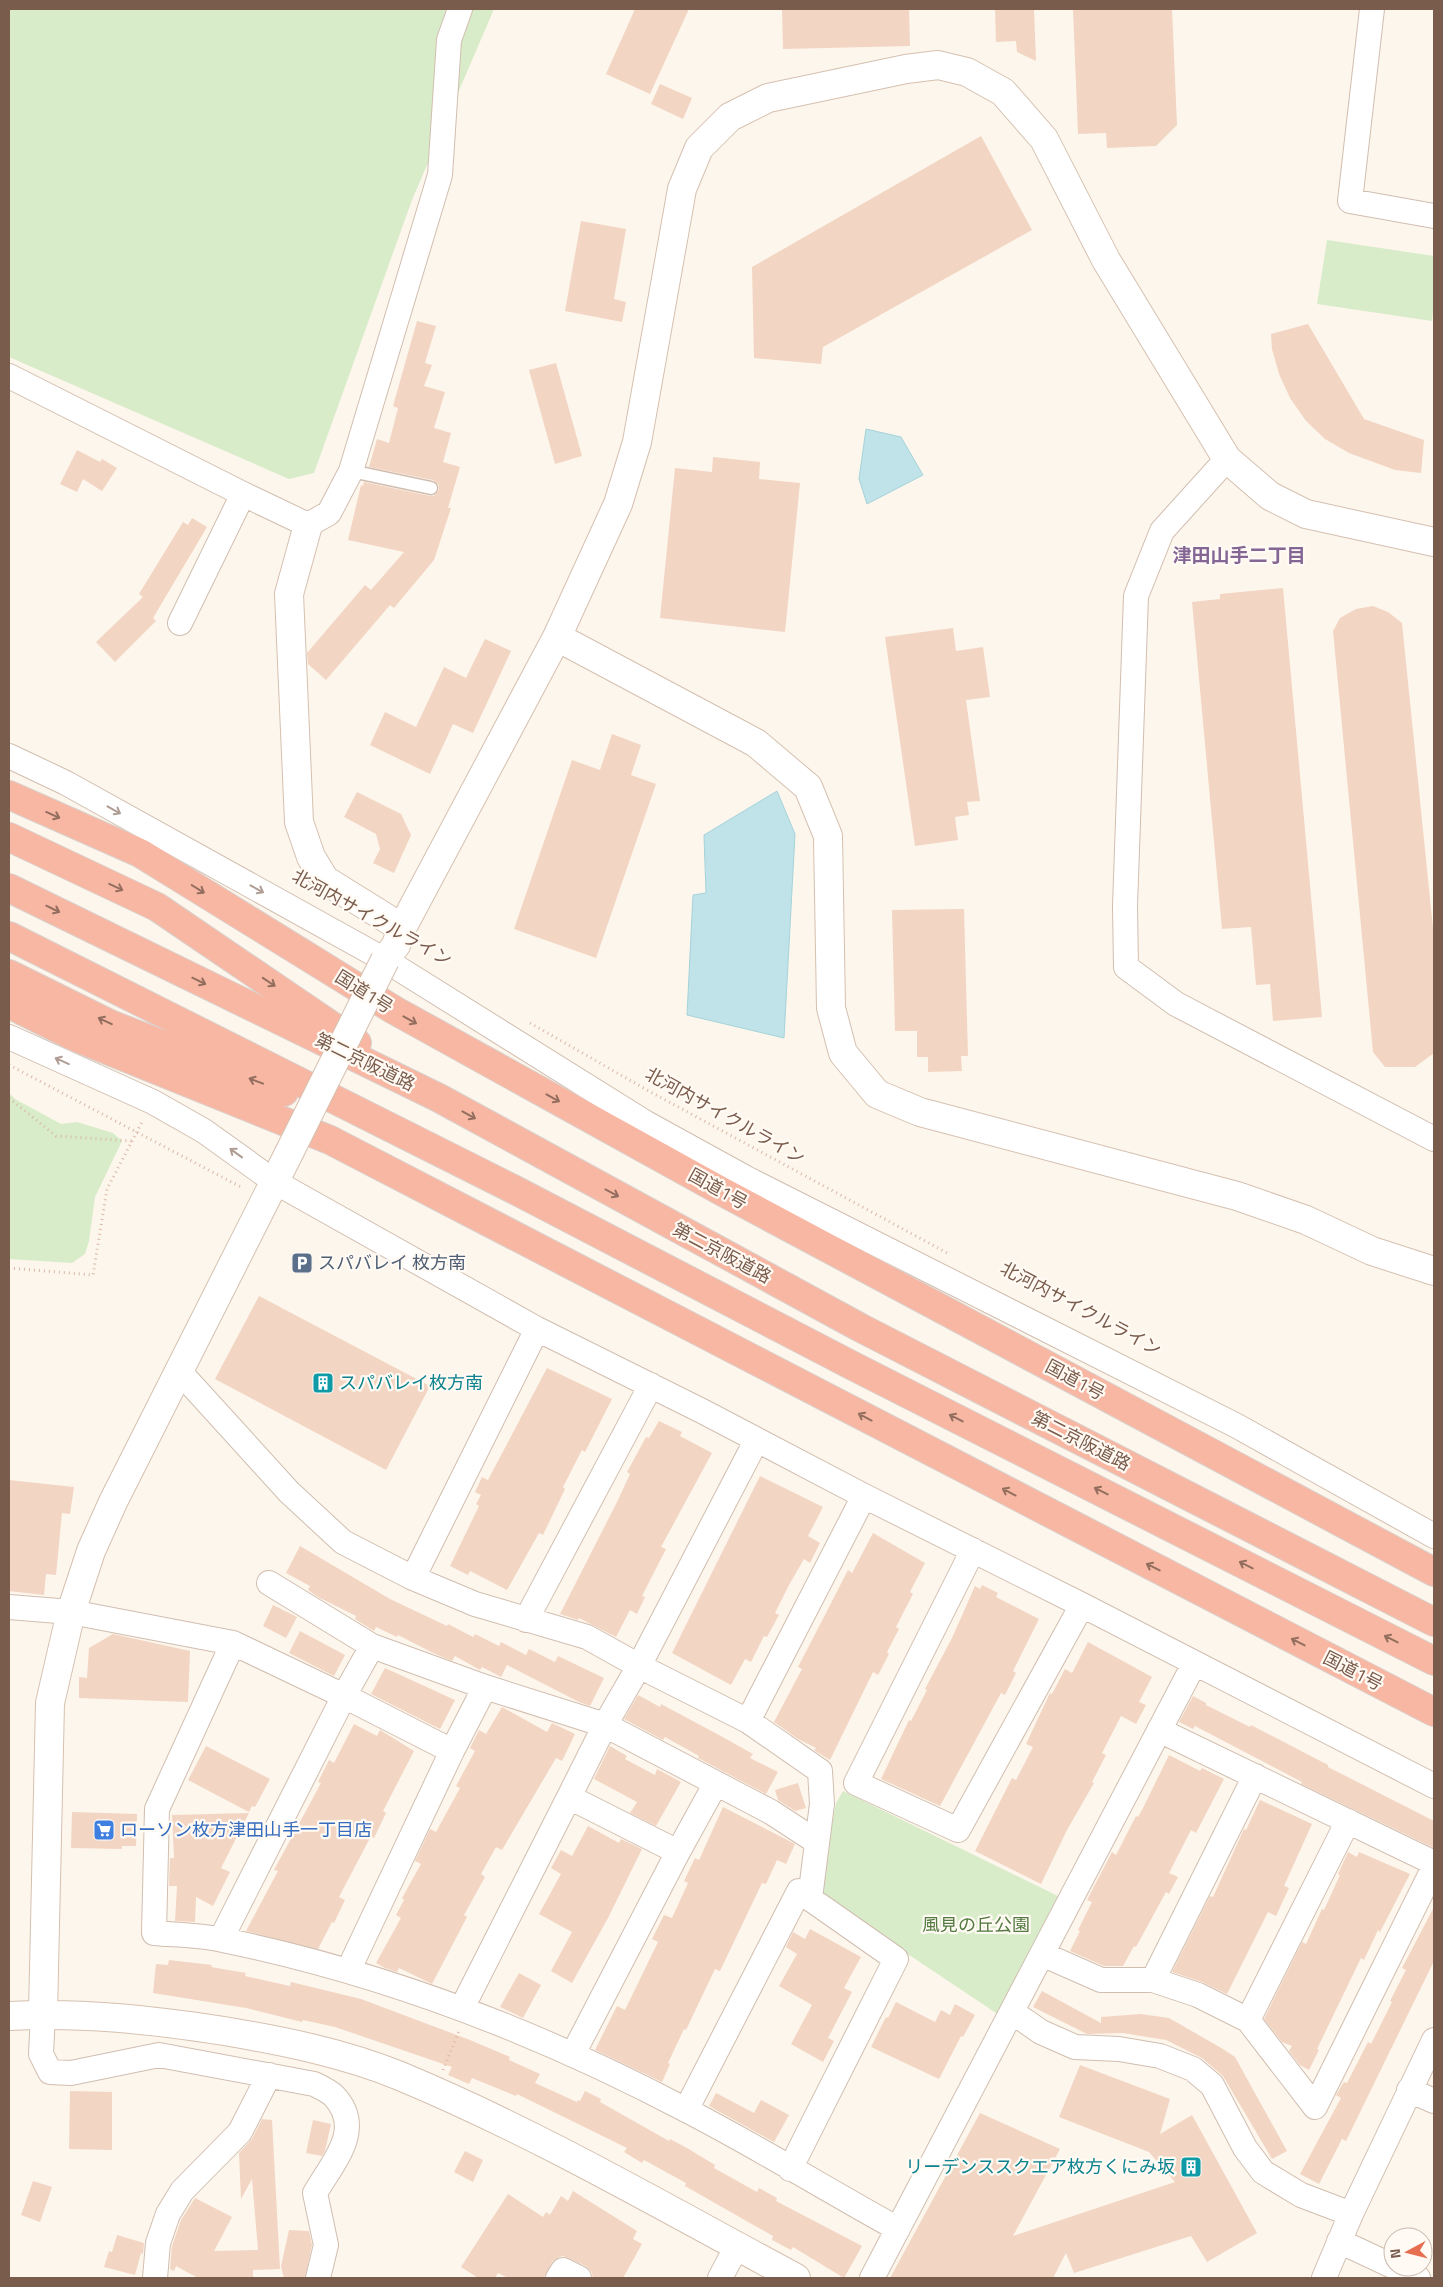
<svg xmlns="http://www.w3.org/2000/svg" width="1443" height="2287" font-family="'Titillium Web','Noto Sans JP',sans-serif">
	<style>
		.green { fill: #d8ecc9 }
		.water { fill: #bfe3e8; stroke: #a5d3da }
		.building { fill: #f3d5c3 }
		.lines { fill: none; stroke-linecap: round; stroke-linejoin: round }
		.lane-casing { stroke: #d1beb0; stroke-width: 15 }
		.street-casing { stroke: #d1beb0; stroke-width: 26 }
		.secondary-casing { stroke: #d6c0b0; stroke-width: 30 }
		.highway-casing { stroke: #dad1cd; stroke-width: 30 }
		.path { stroke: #d9b8a5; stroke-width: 3; stroke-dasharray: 1 4; stroke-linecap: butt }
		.lane { stroke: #fff; stroke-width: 12 }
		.street { stroke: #fff; stroke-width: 24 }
		.secondary { stroke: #fff; stroke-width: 28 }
		.highway { stroke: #f7b7a3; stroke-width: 28 }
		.secondary-bridge-casing { stroke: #d6c0b0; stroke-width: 30; stroke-linecap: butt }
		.secondary-bridge { stroke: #fff; stroke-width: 28 }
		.oneway { stroke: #af9d94 }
		.oneway2 { stroke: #936e5e }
		.labels { text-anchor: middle; stroke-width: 4.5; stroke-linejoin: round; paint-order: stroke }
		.street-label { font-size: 18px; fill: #7a5c4d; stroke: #fffaf3 }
		.service-label { font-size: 18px; fill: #4e5e75; stroke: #fffaf3; text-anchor: start }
		.culture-label { font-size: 18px; fill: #0d838f; stroke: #fffaf3; text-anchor: start }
		.shop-label { font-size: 18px; fill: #366cbe; stroke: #fffaf3; text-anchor: start }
		.park-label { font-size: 18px; fill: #537a41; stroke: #fffaf3 }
		.neighbourhood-label { font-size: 19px; font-weight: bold; fill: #846695; stroke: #fffaf3 }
	</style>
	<rect width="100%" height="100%" fill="#fdf6ec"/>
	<path class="green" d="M9 9H494L412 200 314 473 289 479 9 357Z
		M1327 240 1434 256V303L1432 321 1317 304Z
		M9 1093 15 1099 61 1124 77 1122 113 1133 122 1141 95 1197 89 1241 85 1254 72 1263 9 1259Z
		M843 1791 1060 1897 999 2015 818 1894 836 1803Z"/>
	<path class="water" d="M866 429 901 437 923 475 867 504 859 479Z
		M777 791 795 834 784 1038 687 1015 693 895 706 893 704 835Z"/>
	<path class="building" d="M635 9H689L650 94 606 74Z
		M782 9H909L910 46 783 49Z
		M995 9H1034L1036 61 1017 52 1016 41 996 42Z
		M1073 9H1172L1177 125 1156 146 1107 148 1106 133 1078 134Z
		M660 84 692 98 683 119 651 104Z
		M981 136 1032 230 823 347 821 364 754 358 752 267Z
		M581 221 626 229 614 299 626 302 622 322 565 311Z
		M417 321 436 326 425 363 432 365 424 386 445 392 434 428 451 433 443 462 460 467 448 508H451L434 560 394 608 390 605 326 680 308 664 307 653 365 585 371 590 404 552 348 540 361 485 363 486 364 482 430 496H434L439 490V485L433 480 369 467 377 439 389 443 398 408 393 406Z
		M1308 324 1364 419 1424 440 1421 473 1395 470 1349 453 1325 439 1306 421 1290 398 1279 374 1272 349 1271 334Z
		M556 363 582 456 555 464 529 370Z
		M77 450 100 462 102 459 117 468 102 491 83 479 77 492 60 484Z
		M713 457 760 462 759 479 800 483 785 632 660 618 675 468 712 472Z
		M192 518 207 527 153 618 156 621 115 662 96 642 143 597 139 594 183 522 188 525Z
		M1283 588 1322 1017 1273 1021 1270 984 1256 985 1251 927 1222 929 1192 602 1220 599V594Z
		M1373 606 1388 612 1402 623 1434 938V1053L1415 1067H1385L1373 1052 1333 631 1340 618 1356 609Z
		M953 628 956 651 983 647 990 697 966 700 980 801 967 802 969 815 955 817 958 840 915 846 885 637Z
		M485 639 511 651 473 733 453 724 430 774 370 745 385 712 416 727 444 667 466 678Z
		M612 734 641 745 631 775 656 784 596 958 514 929 572 760 600 770Z
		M357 792 401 814 411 835 394 873 373 863 380 849 376 834 344 817Z
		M964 909 968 1056H961L962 1071 928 1072V1057H917V1031H895L892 910Z
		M259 1296 430 1386 386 1470 215 1379Z
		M547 1368 612 1399 585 1452 582 1450 563 1487 565 1489 543 1535 539 1533 507 1590 470 1571 468 1575 450 1566 479 1506 476 1504 481 1495 475 1492 482 1477 488 1480Z
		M659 1421 682 1432 680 1436 712 1453 661 1547 666 1549 642 1596 645 1597 637 1614 630 1610 616 1637 579 1618 578 1620 560 1614 617 1502 630 1474 627 1472 646 1437 649 1438Z
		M760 1476 823 1507 808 1536 820 1543 810 1563 804 1559 789 1585 775 1613 779 1615 767 1637 764 1636 751 1662 745 1659 731 1685 672 1653Z
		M9 1480 74 1487 70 1514 62 1513 56 1575 46 1574 44 1595 9 1591Z
		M873 1533 925 1563 910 1592 913 1594 896 1627 899 1629 887 1652 889 1654 878 1675 873 1672 830 1760 814 1750 816 1748 798 1739 774 1722 802 1669 798 1667 827 1611 848 1570 852 1573Z
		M300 1546 390 1599 447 1626 448 1624 473 1637 475 1634 499 1646 501 1642 526 1655 529 1649 555 1662 558 1656 604 1678 590 1706 579 1702 507 1665 501 1677 482 1667 480 1670 455 1656 452 1661 433 1653 398 1635 397 1637 376 1627 374 1631 355 1619 356 1616 318 1597 308 1590 310 1586 286 1573Z
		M982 1585 998 1593 996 1597 1039 1619 1013 1671 1016 1673 1005 1695 1001 1693 940 1806 881 1779 909 1720 911 1721 927 1690 925 1689 952 1638 975 1586 980 1589Z
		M273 1605 297 1617 286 1638 263 1626Z
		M300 1631 345 1655 334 1676 289 1653Z
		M113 1634 190 1651 188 1702 79 1698V1677L87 1678 89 1648Z
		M1088 1642 1152 1677 1139 1702 1146 1705 1136 1724 1121 1716 1102 1753 1106 1755 1092 1782 1094 1783 1067 1830 1041 1884 975 1851 1012 1778 1016 1780 1033 1747 1026 1744 1050 1693 1052 1694 1065 1669 1072 1673Z
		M385 1668 455 1700 440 1729 371 1694Z
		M638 1695 660 1707 661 1704 719 1735 753 1754 750 1758 778 1772 766 1794 698 1758 699 1756 665 1737 663 1740 624 1719Z
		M1193 1696 1206 1703V1705L1250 1727 1251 1725 1328 1765V1767L1434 1821V1848L1301 1784 1302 1782 1195 1726 1193 1729 1179 1722Z
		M502 1707 547 1732 552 1723 575 1734 562 1761 556 1758 502 1850 496 1847 481 1874 485 1877 464 1915 467 1917 432 1984 399 1968 397 1972 385 1968 376 1963 401 1918 396 1915 404 1900 402 1898 421 1864 415 1861 430 1829 436 1832 460 1788 456 1786 475 1751 470 1748 479 1730 486 1734Z
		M354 1724 377 1736 380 1730 414 1751 383 1811 386 1813 374 1838 371 1836 339 1897 345 1900 334 1923 332 1922 318 1949 246 1931 278 1871 274 1870 321 1783 318 1782 329 1760 334 1763Z
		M206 1746 270 1779 255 1807 252 1806 249 1812 188 1780Z
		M610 1746 627 1756 625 1759 655 1775 657 1769 681 1782 656 1826 630 1813 637 1802 594 1779Z
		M1169 1755 1200 1771 1202 1768 1224 1779 1196 1833 1191 1830 1169 1873 1178 1877 1169 1894 1166 1892 1136 1947 1134 1946 1123 1966H1104L1070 1951 1080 1931 1078 1930 1092 1902 1087 1900 1112 1852 1116 1855 1136 1816 1138 1817 1143 1808Z
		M798 1783 806 1808 795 1811 778 1800 775 1790Z
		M1260 1800 1312 1824 1284 1886 1289 1888 1276 1916 1268 1912 1227 1994 1202 1982 1172 1972 1210 1896 1213 1897 1244 1829 1246 1830Z
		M723 1807 795 1844 786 1864 777 1860 766 1884 762 1883 720 1971 715 1969 686 2030 684 2029 668 2063 670 2064 662 2082 595 2050 617 2006 625 2010 658 1942 652 1939 664 1915 672 1918 688 1883 684 1881 695 1858 699 1860Z
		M72 1812 137 1814 136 1846H122V1849L71 1848Z
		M249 1813 221 1868 230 1872 213 1906 196 1897 195 1922 175 1921 177 1886H169L170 1858H174L172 1815Z
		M588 1826 619 1843 621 1839 642 1849 608 1918 572 1983 551 1971 572 1932 539 1914 561 1874 551 1868 561 1850 572 1856Z
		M1348 1852 1357 1857 1359 1852 1410 1874 1380 1932 1378 1930 1364 1960 1361 1958 1317 2049 1319 2050 1309 2070 1300 2065 1289 2051 1292 2046 1282 2042 1264 2019 1302 1942 1306 1944 1322 1909 1324 1910 1340 1875 1338 1874Z
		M1434 1907V1961L1346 2141 1342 2139 1319 2184 1300 2174 1341 2098 1336 2095 1344 2082 1347 2083 1368 2042 1371 2044 1392 2002 1390 2001 1406 1970 1402 1968Z
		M810 1929 861 1957 844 1988 852 1992 828 2038 834 2041 823 2062 791 2044 812 2005 779 1986 797 1954 786 1947 793 1932 805 1939Z
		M169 1960 212 1965 211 1967 246 1973 245 1976 290 1986 291 1982 361 1999 470 2040 510 2057 509 2060 540 2074 535 2083 577 2102 578 2100 580 2101 585 2091 601 2099 600 2102 669 2141 670 2139 687 2148 715 2165 714 2168 757 2192 759 2188 777 2198 776 2201 862 2246 844 2278 793 2247 791 2250 772 2240 773 2236 685 2186 686 2183 644 2160 642 2163 624 2152 627 2148 517 2094 516 2096 472 2078 469 2084 448 2075 452 2067 335 2027 303 2020 302 2022 246 2008 153 1993 156 1964 168 1965Z
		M519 1973 541 1985 523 2018 500 2007Z
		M1042 1991 1101 2023V2017L1141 2014 1169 2018 1223 2049 1235 2057 1287 2151 1272 2159 1223 2076 1202 2058 1166 2040 1123 2033 1087 2034 1033 2007Z
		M896 2002 935 2022 941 2010 950 2015 955 2004 975 2015 963 2037 961 2036 939 2079 871 2047 886 2017 888 2018Z
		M1080 2065 1170 2099 1160 2134 1192 2115 1257 2233 1207 2262 1191 2236 1074 2273 1066 2253 1053 2278H890L980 2113 1060 2149 1013 2236 1175 2182 1149 2152 1059 2117Z
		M70 2091 112 2092V2150L69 2149Z
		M716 2093 754 2113 761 2100 789 2115 774 2142 709 2106Z
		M262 2119 272 2120 280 2269 253 2270V2278H198L176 2266 174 2271 170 2269 172 2246 181 2220 195 2198 232 2217 214 2251 258 2250 252 2179 241 2199 239 2153 252 2139Z
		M313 2120 331 2124 325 2151 322 2156 306 2153Z
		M465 2151 483 2160 473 2182 454 2172Z
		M33 2181 52 2187 40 2222 21 2215Z
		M573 2191 637 2231 633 2239 642 2244 623 2278H593L591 2271 586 2266 563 2256 557 2258 552 2262 544 2278H508L498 2273 495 2278H478L461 2267 508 2194 543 2217 546 2212 550 2215 561 2196 568 2201Z
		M289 2230 309 2231 312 2245 305 2278H284L281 2266Z
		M117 2235 144 2243 143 2254 141 2253 135 2275 104 2267 109 2251 112 2252Z"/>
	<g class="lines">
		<g class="lane-casing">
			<path id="lane" d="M351 471 431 488"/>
		</g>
		<g class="street-casing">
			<path id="street" d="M1372 9 1350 201 1434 216
				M9 376 243 494 308 525 329 513 351 471 440 175 449 40 460 9
				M1227 459 1162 531 1136 596 1125 906 1126 967 1176 1004 1434 1139
				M180 623 243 494
				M9 756 66 783 385 960 646 1123 746 1178 1237 1426 1434 1536
				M9 1037 153 1102 204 1131 275 1182 537 1329 702 1411 864 1496 1082 1605 1434 1786
				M179 1371 289 1492 343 1542 413 1578 475 1604 587 1637 639 1666 605 1725 569 1797
				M756 1441 639 1666 748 1721 864 1496
				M973 1550 856 1783 958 1830 1082 1605
				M413 1578 537 1329
				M269 1583 372 1646 485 1687 605 1725 771 1812 817 1842
				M9 1607 71 1612 233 1643 344 1696 452 1751 348 1971
				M526 1620 651 1385
				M233 1643 157 1809 154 1933C177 1935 201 1935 223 1940 384 1973 540 2033 686 2110 758 2147 827 2190 898 2229
				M748 1721 820 1771 822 1804 810 1898
				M1159 1730 1434 1863
				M452 1751 485 1687
				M678 1852 716 1783
				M221 1939 344 1696 372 1646
				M1042 1954 1101 1980H1153L1198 1995 1248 2020 1315 2107 1434 1867
				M1153 1980 1255 1776
				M462 2008 569 1797 678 1852 573 2054
				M1012 2012 1041 2032 1075 2047 1119 2049 1160 2056 1193 2069 1212 2085 1245 2148 1263 2172 1301 2195 1351 2214
				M43 2014 41 2054 50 2072 71 2073 159 2055 314 2084C320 2087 329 2091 334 2096 365 2129 333 2162 315 2193L326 2245 318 2278
				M1248 2020 1348 1821
				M1409 2090 1434 2101
				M686 2110 799 1891 896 1959 790 2169
				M1339 2241 1418 2278
				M155 2278 158 2243 168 2214 182 2191 240 2132 269 2075
				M558 2278 563 2270 579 2278
				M720 2278 737 2246
				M872 2278 1194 1664
				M1324 2278 1351 2214 1434 2040"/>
		</g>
		<g class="secondary-casing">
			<path id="secondary" d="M308 525 289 594 299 822 311 857 325 880 402 928
				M557 637 756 743 808 787 828 836 831 1008 843 1053 877 1094 920 1112 1237 1196 1306 1220 1372 1251 1434 1271
				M385 960 396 945 402 928 557 637 618 504 637 442 682 189 699 148 730 117 768 98 906 69 938 65 967 72 1003 92 1044 139 1106 260 1227 459 1270 496 1306 514 1434 542
				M43 2014 50 1703 71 1612 91 1551 113 1502 288 1155
				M9 2016C81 2012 153 2020 224 2031 283 2041 344 2053 400 2076 537 2133 665 2208 796 2278"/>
		</g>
		<g class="highway-casing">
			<path id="highway" d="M9 795 140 853 394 1010 721 1191 1434 1572
				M9 837 157 907 357 1043
				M9 888 439 1098 861 1328 1434 1622
				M9 936 513 1189 855 1367 1434 1661
				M9 974 110 1024 284 1092
				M9 1004 75 1037 330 1140 1434 1712"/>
		</g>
		<path class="path" d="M530 1023 647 1090 949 1254
			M9 1065 241 1187
			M9 1098 56 1136 132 1141
			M9 1268 93 1275 107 1189 143 1120
			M443 2070 459 2031"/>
		<use href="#lane" class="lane"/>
		<use href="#street" class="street"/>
		<use href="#secondary" class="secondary"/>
		<use href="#highway" class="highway"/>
		<g class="secondary-bridge-casing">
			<path id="secondary-bridge" d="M288 1155 385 960"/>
		</g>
		<use href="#secondary-bridge" class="secondary-bridge"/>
	</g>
	<defs><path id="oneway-shaft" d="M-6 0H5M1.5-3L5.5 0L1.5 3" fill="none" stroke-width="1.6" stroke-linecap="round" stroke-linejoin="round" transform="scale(1.25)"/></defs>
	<g class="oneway">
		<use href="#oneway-shaft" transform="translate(114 810) rotate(29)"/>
		<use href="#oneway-shaft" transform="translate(257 889) rotate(29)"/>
		<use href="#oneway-shaft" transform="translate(62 1061) rotate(-156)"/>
		<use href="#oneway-shaft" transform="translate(236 1153) rotate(-144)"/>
	</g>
	<g class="oneway2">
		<use href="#oneway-shaft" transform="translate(53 815) rotate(24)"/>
		<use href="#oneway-shaft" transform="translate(116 887) rotate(25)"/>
		<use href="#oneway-shaft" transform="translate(198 889) rotate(32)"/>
		<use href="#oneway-shaft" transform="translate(53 909) rotate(26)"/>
		<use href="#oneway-shaft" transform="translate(199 981) rotate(26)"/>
		<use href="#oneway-shaft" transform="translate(269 982) rotate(34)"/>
		<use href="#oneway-shaft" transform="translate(410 1020) rotate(29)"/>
		<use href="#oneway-shaft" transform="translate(105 1021) rotate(-155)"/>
		<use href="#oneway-shaft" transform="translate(256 1081) rotate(-159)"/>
		<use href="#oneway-shaft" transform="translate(553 1098) rotate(29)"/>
		<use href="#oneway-shaft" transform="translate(469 1115) rotate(29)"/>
		<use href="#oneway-shaft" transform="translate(612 1193) rotate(28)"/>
		<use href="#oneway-shaft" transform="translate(865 1417) rotate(-152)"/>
		<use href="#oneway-shaft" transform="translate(956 1418) rotate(-153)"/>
		<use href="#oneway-shaft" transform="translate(1101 1491) rotate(-153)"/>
		<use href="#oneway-shaft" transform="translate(1009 1492) rotate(-152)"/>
		<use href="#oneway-shaft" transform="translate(1246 1565) rotate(-153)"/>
		<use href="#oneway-shaft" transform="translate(1153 1567) rotate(-153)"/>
		<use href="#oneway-shaft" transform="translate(1391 1639) rotate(-153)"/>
		<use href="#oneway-shaft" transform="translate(1298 1642) rotate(-153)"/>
	</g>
	<defs>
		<g id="parking-square" transform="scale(1.125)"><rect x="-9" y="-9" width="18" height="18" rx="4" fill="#5c6f8a" stroke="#fffaf3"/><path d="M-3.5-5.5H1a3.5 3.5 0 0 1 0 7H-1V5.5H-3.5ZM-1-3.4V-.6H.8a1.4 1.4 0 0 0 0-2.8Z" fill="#fff"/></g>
		<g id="building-square" transform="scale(1.125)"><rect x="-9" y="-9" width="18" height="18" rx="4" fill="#0f9aa8" stroke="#fffaf3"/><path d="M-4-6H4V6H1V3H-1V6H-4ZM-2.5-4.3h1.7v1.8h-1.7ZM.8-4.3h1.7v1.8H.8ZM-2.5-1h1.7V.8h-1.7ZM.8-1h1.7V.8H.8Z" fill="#fff"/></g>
		<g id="supermarket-square" transform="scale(1.125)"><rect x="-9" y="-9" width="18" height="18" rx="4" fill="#3f7fe0" stroke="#fffaf3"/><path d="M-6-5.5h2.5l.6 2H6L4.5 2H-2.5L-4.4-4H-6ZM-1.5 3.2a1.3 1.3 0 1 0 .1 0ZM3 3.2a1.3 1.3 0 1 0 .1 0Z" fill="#fff"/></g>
	</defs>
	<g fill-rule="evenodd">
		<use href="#parking-square" x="302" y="1263"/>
		<use href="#building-square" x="323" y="1383"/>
		<use href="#supermarket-square" x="104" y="1830"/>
		<use href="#building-square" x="1191" y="2167"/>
	</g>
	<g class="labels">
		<g class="street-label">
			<text transform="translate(372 918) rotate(29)" y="6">北河内サイクルライン</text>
			<text transform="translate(364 992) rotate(32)" y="6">国道1号</text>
			<text transform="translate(365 1062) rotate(26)" y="6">第二京阪道路</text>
			<text transform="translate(725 1116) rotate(29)" y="6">北河内サイクルライン</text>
			<text transform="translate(718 1189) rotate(29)" y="6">国道1号</text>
			<text transform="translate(722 1253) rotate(28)" y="6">第二京阪道路</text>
			<text transform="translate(1081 1309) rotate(28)" y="6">北河内サイクルライン</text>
			<text transform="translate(1075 1380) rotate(28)" y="6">国道1号</text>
			<text transform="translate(1081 1441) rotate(27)" y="6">第二京阪道路</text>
			<text transform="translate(1353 1671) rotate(27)" y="6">国道1号</text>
		</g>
		<g class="service-label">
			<text x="318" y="1269">スパバレイ 枚方南</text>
		</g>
		<g class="culture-label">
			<text x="339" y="1389">スパバレイ枚方南</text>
			<text x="1175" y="2173" text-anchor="end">リーデンススクエア枚方くにみ坂</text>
		</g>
		<g class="shop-label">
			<text x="120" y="1836">ローソン枚方津田山手一丁目店</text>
		</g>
		<g class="park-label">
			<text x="976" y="1931">風見の丘公園</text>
		</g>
		<g class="neighbourhood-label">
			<text x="1239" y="562">津田山手二丁目</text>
		</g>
	</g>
	<rect width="1443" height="2287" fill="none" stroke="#7a5c4d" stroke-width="20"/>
	<g transform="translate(1408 2252) rotate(263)"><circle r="24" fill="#fffaf3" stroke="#cabbb1"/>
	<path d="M0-4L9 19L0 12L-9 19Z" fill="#e76f51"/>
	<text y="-8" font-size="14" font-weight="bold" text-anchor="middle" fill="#7a5c4d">N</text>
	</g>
</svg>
